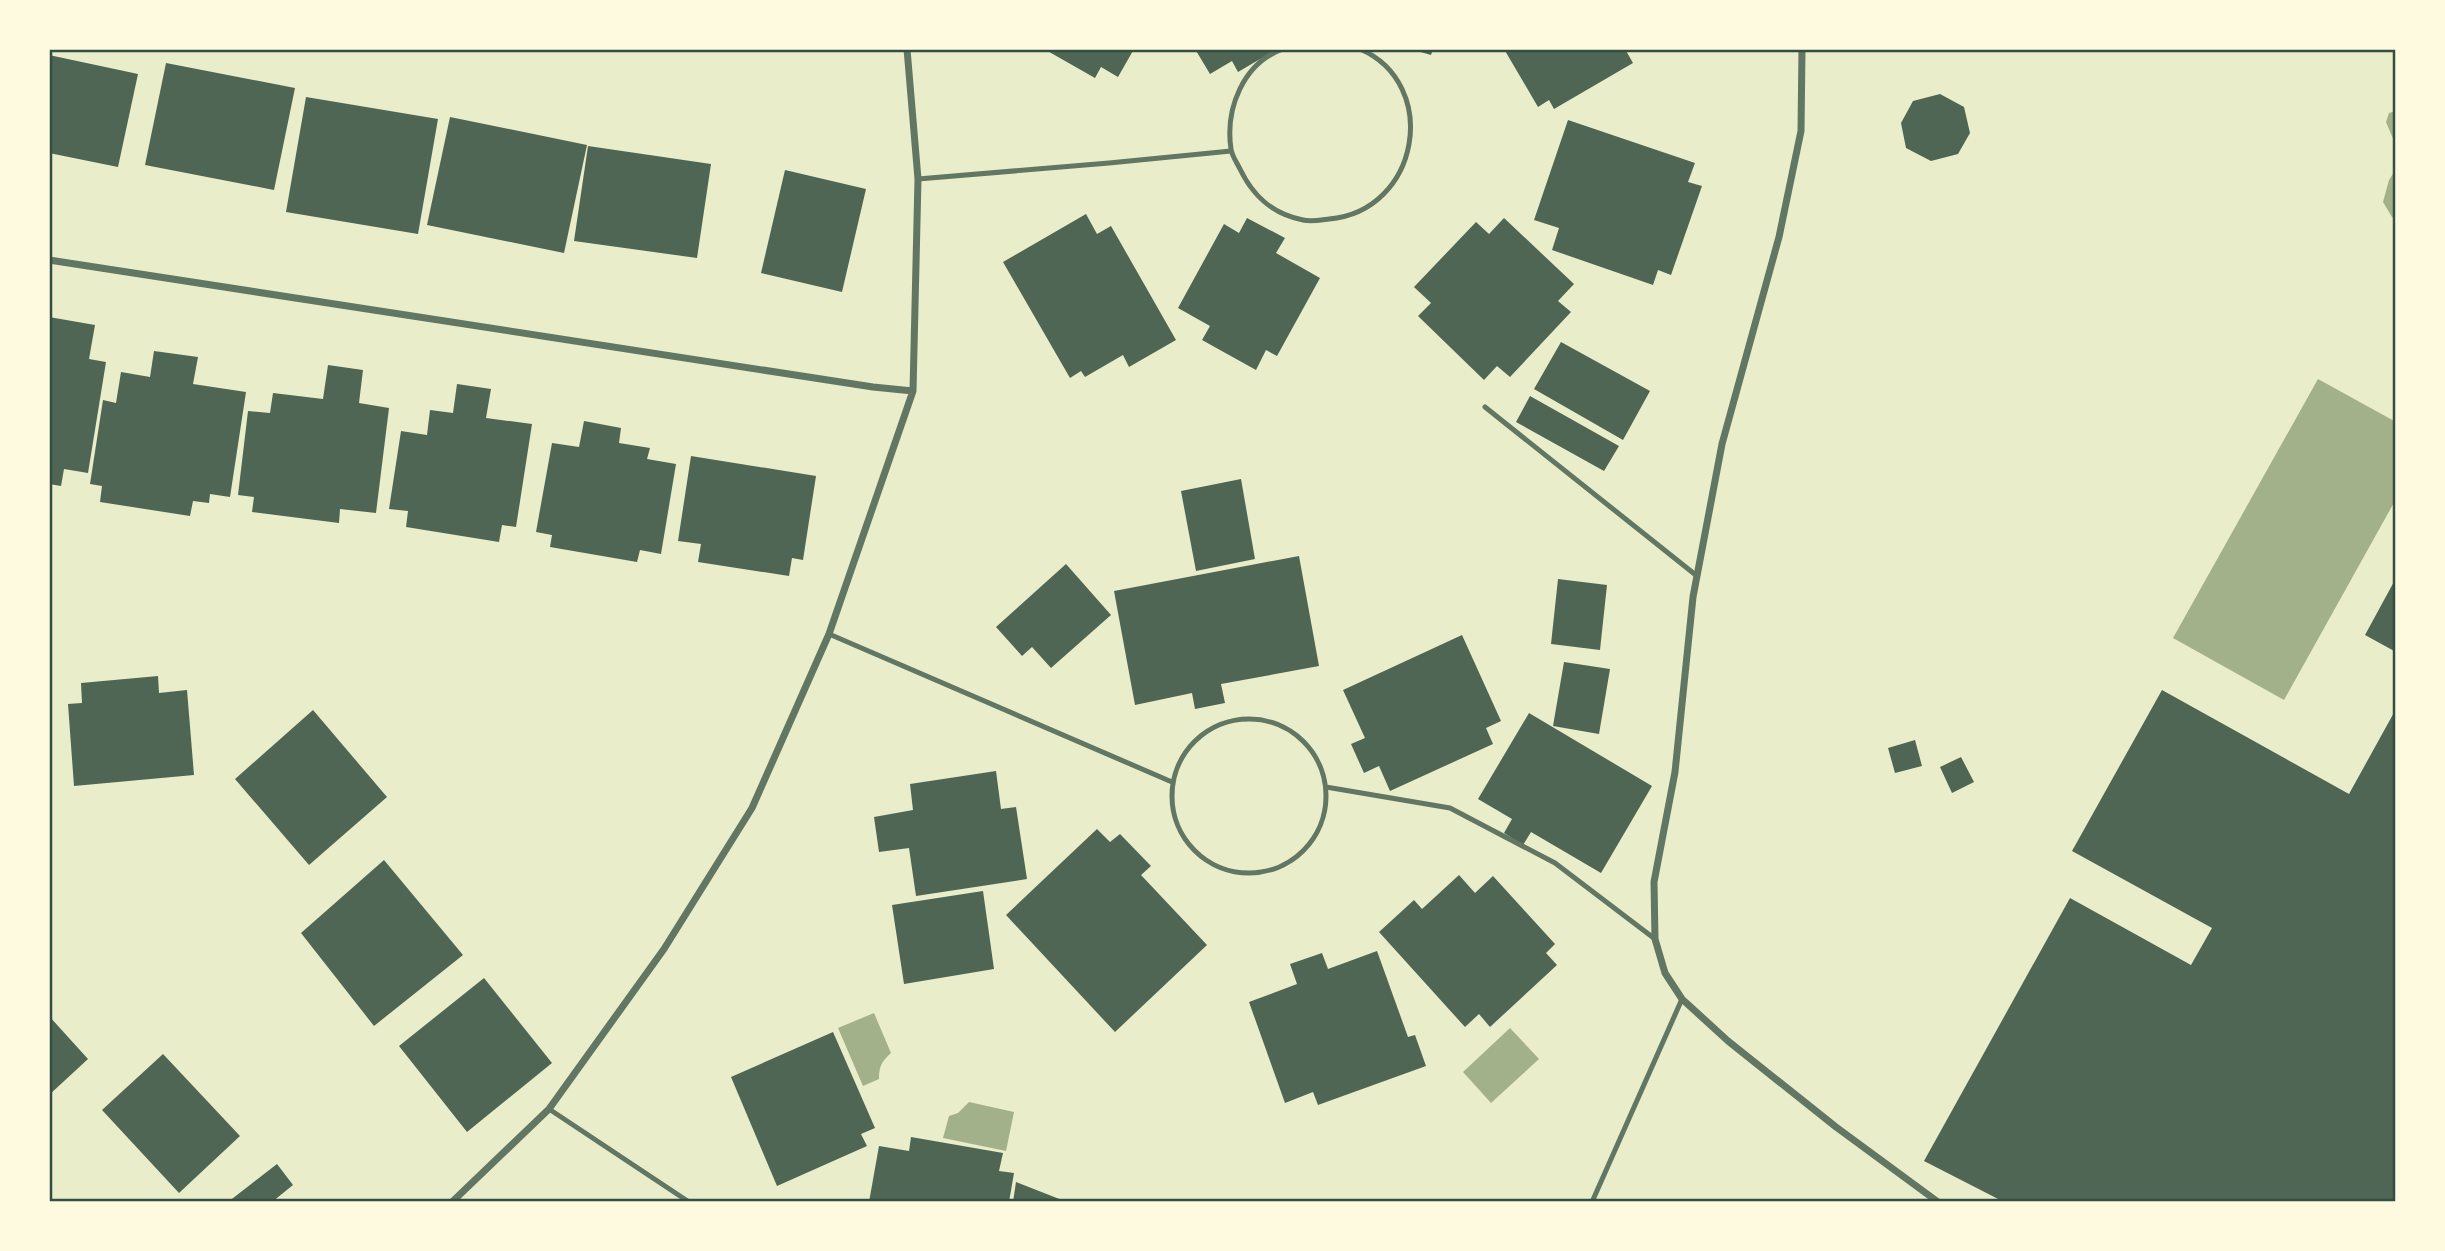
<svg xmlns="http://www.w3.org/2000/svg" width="2445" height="1251" font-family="'Varela Round',sans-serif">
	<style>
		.water { fill: #a3b18a }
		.building { fill: #4f6655 }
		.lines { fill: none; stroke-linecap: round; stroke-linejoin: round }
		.service { stroke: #617663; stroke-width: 5 }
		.minor { stroke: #617663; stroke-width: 7 }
		.neatline { fill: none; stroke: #344e41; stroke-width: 2.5 }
	</style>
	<rect width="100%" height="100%" fill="#e9edc9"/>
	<path class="water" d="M2396 111V146L2386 122 2389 113Z
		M2396 169V219L2392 217 2383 202 2389 180Z
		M2318 379 2396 422V499L2284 700 2173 638Z
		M874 1013 891 1053C881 1062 879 1067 879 1079L863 1086 838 1028Z
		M1510 1028 1539 1059 1491 1103 1463 1072Z
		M969 1102 1014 1112 1006 1151 943 1138 949 1116 958 1113Z"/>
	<path class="building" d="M1044 49H1134L1118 77 1101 67 1095 78Z
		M1195 49H1277L1238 72 1232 61 1210 74Z
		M1410 49H1433L1431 55Z
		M1504 49H1625L1633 63 1554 109 1549 100 1538 107Z
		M49 55 138 74 118 167 49 153Z
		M166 63 295 88 274 190 145 165Z
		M1940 94 1964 107 1970 133 1958 154 1931 161 1906 148 1901 123 1913 101Z
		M306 97 438 119 418 234 286 212Z
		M450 117 587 145 564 253 427 225Z
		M1568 120 1695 163 1688 182 1702 186 1671 275 1658 270 1653 285 1552 250 1559 228 1534 220Z
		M588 146 711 164 697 258 574 241Z
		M785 170 866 189 842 292 761 273Z
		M1086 214 1097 234 1111 226 1176 340 1129 367 1123 355 1085 377 1081 371 1070 378 1003 262Z
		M1247 218 1285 238 1276 253 1320 278 1277 356 1266 350 1256 370 1202 340 1210 326 1178 308 1224 224 1239 233Z
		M1504 218 1574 284 1558 301 1571 312 1510 377 1497 366 1484 380 1418 316 1431 303 1414 287 1476 222 1489 234Z
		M49 317 95 325 89 359 106 362 88 473 64 469 61 486 49 484Z
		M1561 342 1650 391 1623 440 1534 389Z
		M154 351 198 357 193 384 246 392 230 497 210 494 209 503 193 501 190 516 100 502 102 486 90 484 103 400 116 403 121 372 150 377Z
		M328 365 363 370 359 403 389 408 376 513 340 509 339 523 252 512 254 497 238 495 248 411 270 413 273 393 323 399Z
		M457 384 491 389 486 418 532 424 516 527 502 525 499 542 406 527 408 511 389 509 401 431 427 435 430 410 453 413Z
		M1530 396 1619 446 1604 471 1516 422Z
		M584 421 621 428 619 443 650 448 647 459 676 464 661 554 640 550 637 562 550 547 552 535 536 532 552 443 579 447Z
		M691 456 816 476 803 560 792 558 789 576 698 562 701 544 678 541Z
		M1241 479 1255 559 1196 571 1181 491Z
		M1299 556 1319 666 1221 684 1225 703 1195 709 1192 693 1135 705 1114 591Z
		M1066 564 1111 615 1051 668 1032 647 1022 656 996 627Z
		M2396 578V652L2365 635Z
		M1558 579 1607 585 1600 650 1551 644Z
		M1462 635 1501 721 1486 728 1493 744 1390 791 1379 766 1364 773 1351 744 1365 738 1343 690Z
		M1564 662 1610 669 1599 734 1553 726Z
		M158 676 159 693 187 690 194 775 74 786 68 704 82 703 81 683Z
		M2162 690 2349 794 2396 709V1202H2004L1924 1161 2070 898 2191 965 2212 928 2072 851Z
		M313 710 387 797 309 865 235 779Z
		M1529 713 1652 786 1601 873 1531 832 1523 845 1504 833 1512 819 1478 799Z
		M1915 740 1922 766 1895 773 1888 748Z
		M1961 757 1974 782 1952 793 1940 767Z
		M996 771 1001 809 1016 807 1027 879 916 896 909 848 879 852 874 817 913 810 910 784Z
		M1097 829 1110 842 1120 834 1151 866 1141 875 1207 945 1115 1032 1006 915Z
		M384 860 463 955 374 1026 301 933Z
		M1459 875 1475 893 1493 876 1555 944 1546 953 1557 965 1490 1027 1479 1014 1465 1027 1379 932 1414 900 1422 909Z
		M983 891 994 969 904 984 892 905Z
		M1377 951 1408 1037 1415 1035 1426 1066 1318 1105 1313 1092 1285 1103 1249 1002 1297 984 1290 964 1322 953 1328 969Z
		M484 978 552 1063 467 1132 399 1046Z
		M49 1016 88 1059 49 1095Z
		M833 1032 875 1128 861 1134 867 1146 777 1186 731 1077Z
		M163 1054 240 1136 179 1193 102 1110Z
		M911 1137 1003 1153 999 1171 1014 1173 1009 1202H869L879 1146 909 1151Z
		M277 1164 293 1185 272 1202H228Z
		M1016 1182 1067 1202H1013Z"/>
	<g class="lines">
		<path class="service" d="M1283 49C1243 63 1225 109 1231 149 1232 156 1237 163 1240 169 1253 196 1272 214 1303 220 1311 222 1321 220 1329 219 1420 211 1441 84 1360 49
			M918 179 1109 163 1231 151
			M1485 407 1697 576
			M829 634 1172 782
			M1172 796a77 77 0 1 1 154 0a77 77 0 1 1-154 0Z
			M1326 787 1450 808 1555 863 1655 939
			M549 1109 689 1202
			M1592 1202 1682 999"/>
		<path class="minor" d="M1802 49 1801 131 1779 237 1722 444 1693 597 1675 772 1654 882 1655 939 1665 973 1682 999 1728 1041 1836 1127 1938 1202
			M49 260 873 387 913 391
			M452 1202 549 1109 664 949 752 808 829 634 913 391 918 179 907 49"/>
	</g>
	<rect width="2445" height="1251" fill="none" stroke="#fefae0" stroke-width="102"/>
	<rect x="51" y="51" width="2343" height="1149" class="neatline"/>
</svg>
